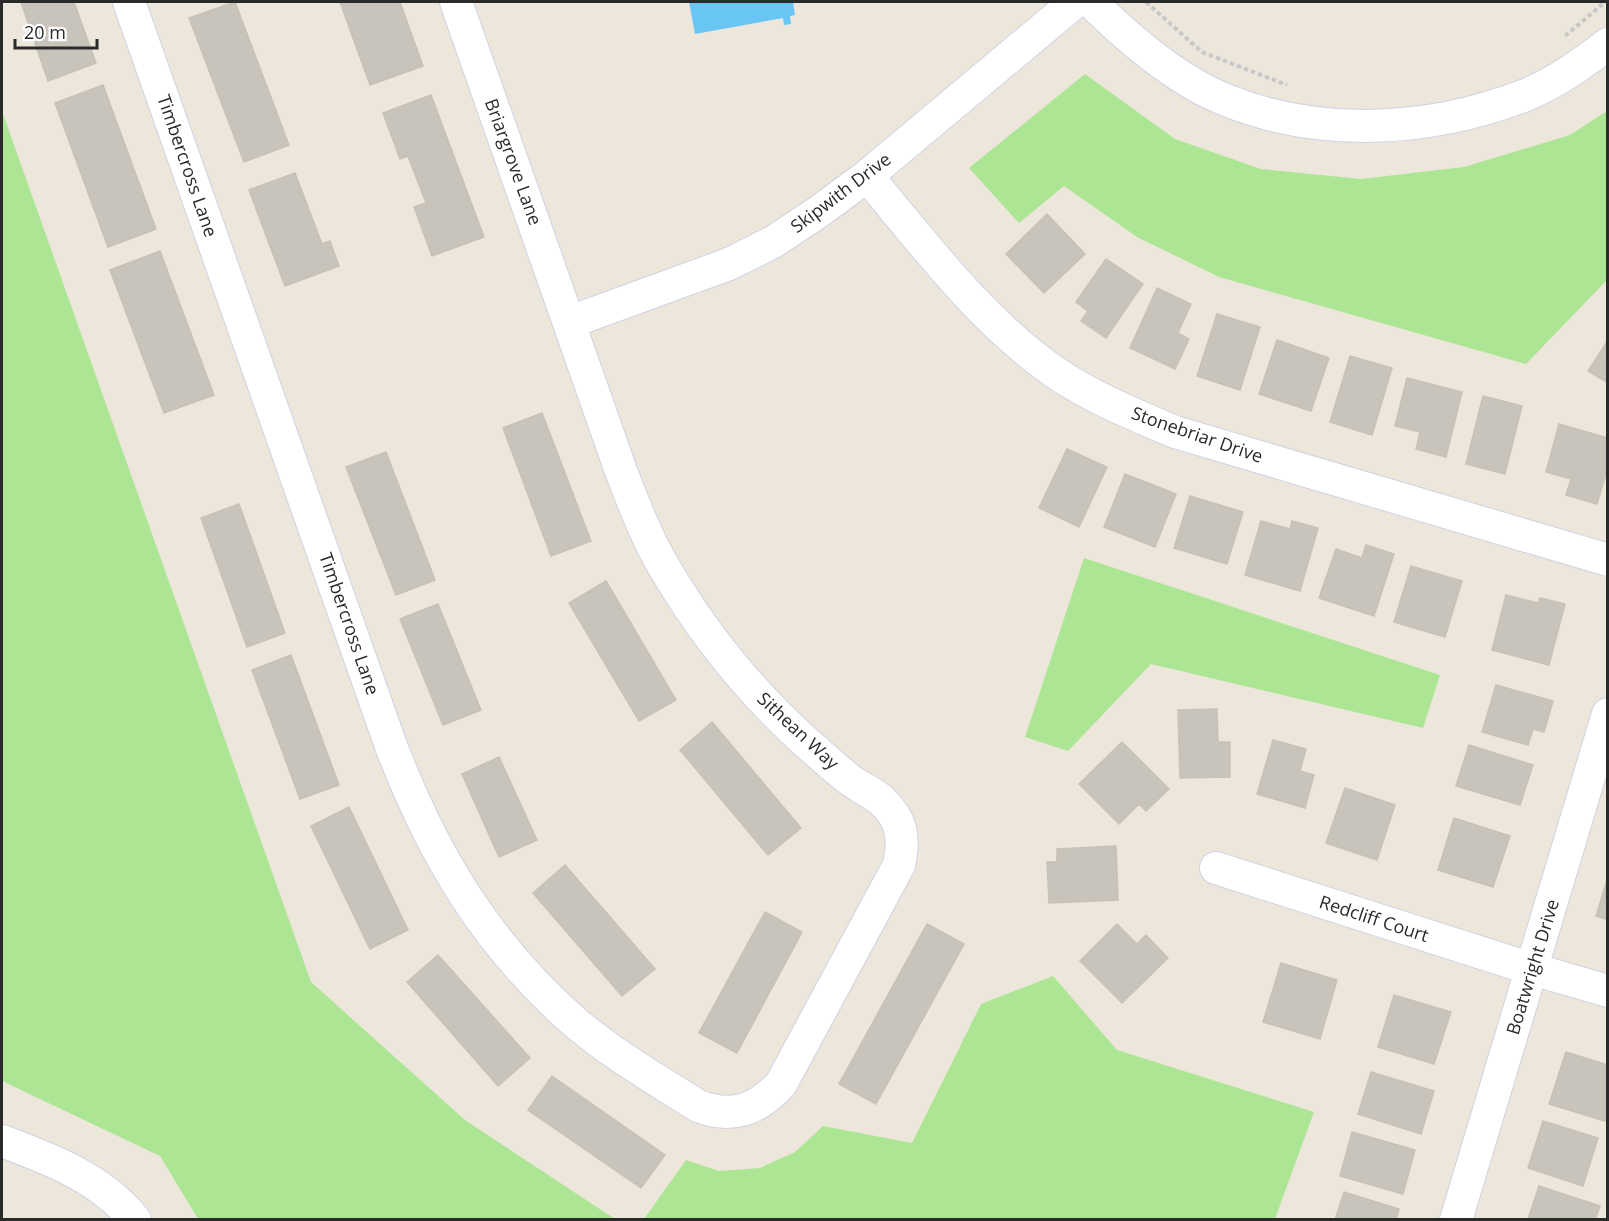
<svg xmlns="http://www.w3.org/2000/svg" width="1609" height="1221" font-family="'Open Sans',sans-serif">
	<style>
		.green { fill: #ace695 }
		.water { fill: #69c6f4 }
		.building { fill: #c8c3bb; stroke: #c8c2b5; stroke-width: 1.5 }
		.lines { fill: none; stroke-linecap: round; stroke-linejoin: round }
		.street-casing { stroke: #d0d3e4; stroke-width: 34 }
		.path { stroke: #c8c8c8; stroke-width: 4; stroke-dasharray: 4.5 3; stroke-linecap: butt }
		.street { stroke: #fff; stroke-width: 32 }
		.labels { text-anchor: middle; stroke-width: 5; stroke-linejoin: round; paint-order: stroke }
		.street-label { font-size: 18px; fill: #2a2a2a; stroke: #fff }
	</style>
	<rect width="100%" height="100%" fill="#ede6db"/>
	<path class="green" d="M1085 74 1175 139 1261 169 1361 179 1464 167 1570 135 1607 111V280L1526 364 1219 277 1137 237 1064 186 1019 223 969 168Z
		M2 111 311 982 465 1120 615 1219H198L160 1156 2 1081Z
		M1084 558 1440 675 1423 728 1151 664 1068 751 1025 737Z
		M1053 976 1117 1050 1314 1112 1275 1219H644L686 1160 719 1171 760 1168 795 1152 823 1126 912 1143 981 1004Z"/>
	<path class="water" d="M689 2H793L795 15 790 16 791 24 784 25 783 18 695 34Z"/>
	<path class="building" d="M21 2H74L96 63 48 81Z
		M235 2 289 145 244 162 189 18Z
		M340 2H400L423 66 370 85Z
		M103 85 156 229 108 247 55 103Z
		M431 95 484 237 432 256 414 207 426 203 408 156 400 159 383 113Z
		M295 173 322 244 330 241 339 266 285 286 249 190Z
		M1047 214 1085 254 1044 293 1006 254Z
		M160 251 214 395 164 413 110 270Z
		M1106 259 1143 284 1106 338 1081 321 1088 311 1076 302Z
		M1157 288 1191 304 1178 333 1189 339 1175 369 1130 348Z
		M1217 314 1260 327 1240 390 1197 376Z
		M1277 340 1329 358 1311 411 1259 394Z
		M1608 340V383L1588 371Z
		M1350 356 1392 368 1372 435 1330 422Z
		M1407 378 1462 392 1446 457 1416 449 1420 432 1395 426Z
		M1483 396 1522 406 1505 474 1466 464Z
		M542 413 591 541 551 556 503 428Z
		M1559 424 1608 438V467L1597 504 1566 495 1571 479 1546 472Z
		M1067 449 1107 467 1079 527 1039 508Z
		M386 452 435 580 396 595 346 467Z
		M1125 474 1176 494 1155 547 1104 527Z
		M1190 496 1243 512 1227 564 1174 548Z
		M239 504 285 633 247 647 201 518Z
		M1261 521 1290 529 1292 521 1318 528 1300 591 1245 575Z
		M1366 545 1394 554 1374 616 1319 598 1336 549 1362 558Z
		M1411 566 1462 581 1445 637 1394 622Z
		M606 581 676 700 639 721 569 603Z
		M1506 595 1538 603 1540 598 1565 604 1549 665 1492 650Z
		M438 604 481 710 443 725 400 619Z
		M291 655 339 785 300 799 252 670Z
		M1496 685 1553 701 1544 732 1533 729 1528 745 1482 732Z
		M1217 709 1218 742H1230V777L1180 778 1178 710Z
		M712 722 801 828 768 855 680 750Z
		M1273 740 1306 749 1300 771 1314 775 1305 808 1257 794Z
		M1122 742 1169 789 1146 811 1139 804 1119 824 1079 784Z
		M1469 745 1533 765 1520 805 1456 786Z
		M499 757 537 840 499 857 462 774Z
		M1345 788 1395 805 1377 860 1326 843Z
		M349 807 408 930 370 949 311 826Z
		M1454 818 1510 836 1493 887 1438 870Z
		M1116 846 1118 900 1049 903 1047 862H1057V849Z
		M565 865 655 969 622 996 533 893Z
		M1607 880H1608V920L1596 916Z
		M765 912 802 932 737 1053 699 1033Z
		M927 924 964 944 876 1104 839 1084Z
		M1117 924 1137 944 1146 935 1168 958 1122 1003 1080 961Z
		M438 955 530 1058 498 1086 407 982Z
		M1281 963 1337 980 1320 1039 1263 1022Z
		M1394 995 1451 1012 1434 1064 1378 1047Z
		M1566 1052 1608 1065V1112L1605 1121 1549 1104Z
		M1371 1072 1434 1091 1421 1134 1358 1114Z
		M552 1076 665 1155 641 1188 528 1110Z
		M1543 1121 1598 1138 1583 1186 1528 1168Z
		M1352 1132 1415 1150 1403 1194 1340 1176Z
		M1539 1186 1600 1206 1595 1220 1528 1219Z
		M1344 1192 1399 1209 1396 1220H1335Z"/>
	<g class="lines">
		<g class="street-casing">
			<path id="street" d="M129 2 390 743C432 854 486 945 577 1024 614 1055 657 1080 698 1106 732 1119 757 1110 781 1084L899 865C905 838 902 819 881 800 871 792 860 787 850 780 836 769 822 756 808 744 751 693 703 634 664 567 646 537 634 504 621 471L456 2
				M1091 2C1129 39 1176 80 1226 100 1320 138 1429 132 1523 96 1554 84 1582 64 1608 44
				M867 176C925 245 981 321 1056 373 1093 398 1135 415 1175 432L1608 560
				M570 322 729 264 773 242 817 213 867 176 1075 2
				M1216 868 1532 969 1608 991
				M2 1141C50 1159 101 1178 135 1220
				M1456 1220 1608 714"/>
		</g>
		<path class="path" d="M1146 2 1202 52 1287 85
			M1565 36 1605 2"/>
		<use href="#street" class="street"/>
	</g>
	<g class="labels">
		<g class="street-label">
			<text transform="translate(513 162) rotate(70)" y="6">Briargrove Lane</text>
			<text transform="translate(187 166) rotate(71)" y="6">Timbercross Lane</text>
			<text transform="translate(841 193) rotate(-37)" y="6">Skipwith Drive</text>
			<text transform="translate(1197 435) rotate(19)" y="6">Stonebriar Drive</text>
			<text transform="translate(349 624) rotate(71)" y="6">Timbercross Lane</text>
			<text transform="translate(798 731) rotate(43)" y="6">Sithean Way</text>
			<text transform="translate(1374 919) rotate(18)" y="6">Redcliff Court</text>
			<text transform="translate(1533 967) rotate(-73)" y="6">Boatwright Drive</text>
		</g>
	</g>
	<rect width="1609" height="1221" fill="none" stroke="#2a2a2a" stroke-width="6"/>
	<path d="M15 39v9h82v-9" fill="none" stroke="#2a2a2a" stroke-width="3"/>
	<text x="24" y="39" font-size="18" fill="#2a2a2a" stroke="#ffffff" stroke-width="4.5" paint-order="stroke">20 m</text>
</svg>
